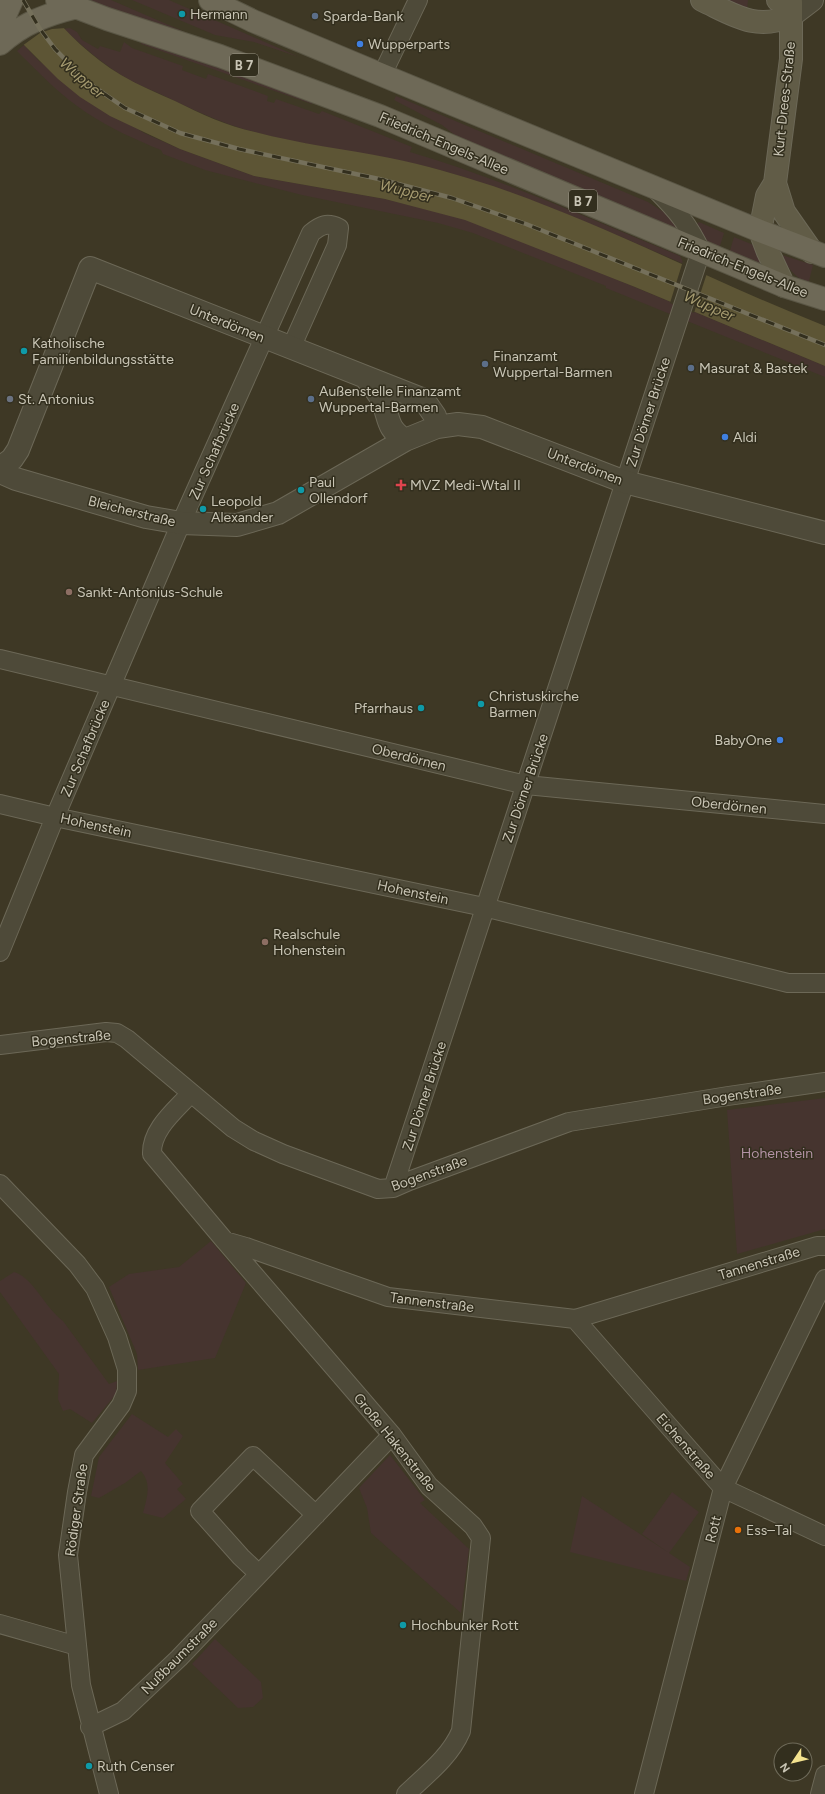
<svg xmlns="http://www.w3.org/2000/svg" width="825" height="1794" font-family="Figtree,sans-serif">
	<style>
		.green { fill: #46342f }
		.water { fill: #5d5535 }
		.pier { fill: #3e3825 }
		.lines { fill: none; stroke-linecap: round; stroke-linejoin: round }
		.minor-casing { stroke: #6c6857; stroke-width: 20 }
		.tertiary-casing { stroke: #6c6857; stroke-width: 24 }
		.secondary-casing { stroke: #6c6857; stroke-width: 24 }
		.primary-casing { stroke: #5a5645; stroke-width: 24 }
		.minor { stroke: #4e4a39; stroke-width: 18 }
		.tertiary { stroke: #4e4a39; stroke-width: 22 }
		.secondary { stroke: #615c47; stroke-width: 22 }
		.primary { stroke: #6e6957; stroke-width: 22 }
		.rail-casing { stroke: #75705b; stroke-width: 4.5 }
		.rail { stroke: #332f1e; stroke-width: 3; stroke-dasharray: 9; stroke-linecap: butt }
		.culture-dot { fill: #0f9aa8; stroke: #332f1e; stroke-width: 1.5 }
		.service-dot { fill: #5c6f8a; stroke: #332f1e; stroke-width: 1.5 }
		.shop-dot { fill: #3f7fe0; stroke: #332f1e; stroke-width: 1.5 }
		.worship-dot { fill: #6b7280; stroke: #332f1e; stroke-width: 1.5 }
		.health-dot { fill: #e0444e; stroke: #332f1e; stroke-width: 1.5 }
		.education-dot { fill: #8d6e63; stroke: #332f1e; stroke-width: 1.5 }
		.food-dot { fill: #e8710a; stroke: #332f1e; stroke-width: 1.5 }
		.labels { text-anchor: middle; stroke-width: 3; stroke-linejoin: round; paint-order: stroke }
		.shield { fill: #332f1e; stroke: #9c9888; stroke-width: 1 }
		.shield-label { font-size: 13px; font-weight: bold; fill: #c9c5b5 }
		.poi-label { font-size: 14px; fill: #c9c5b5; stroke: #332f1e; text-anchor: start }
		.street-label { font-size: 14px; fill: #c9c5b5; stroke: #332f1e }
		.park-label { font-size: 14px; fill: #b292a4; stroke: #332f1e }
		.water-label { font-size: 15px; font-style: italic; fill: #a69b70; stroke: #332f1e }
	</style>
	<rect width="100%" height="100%" fill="#3e3825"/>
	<path class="green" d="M78 0H111L215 45Z
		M132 0H169L299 57 254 42 215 35Z
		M722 0H748L747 10Z
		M70 28 77 32 82 40 98 49 100 46 120 52 124 42 132 48 183 66 182 70 206 79 208 74 268 96 267 101 274 103 276 99 319 114 322 111 412 147 410 152C502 179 591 220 680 256L684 264C601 229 519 191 432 168 373 153 312 148 254 132 221 123 191 109 160 94 147 88 133 83 121 75 100 62 82 45 63 29Z
		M142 41 314 100 312 104 141 44Z
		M24 45 39 61 144 133 180 149 254 176 385 199 465 219 536 246 825 366V377L606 288V286L473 233 438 223 302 195 205 170 163 154 161 150C136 140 110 128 87 113 61 96 39 73 17 51Z
		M396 96 648 202 665 213 685 235 465 143 442 125 394 100Z
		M699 222 724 233 719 249 702 242 696 225Z
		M734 237 756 246 763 267 729 254Z
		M782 255 813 265 808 285C797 277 786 268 782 255Z
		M825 1098V1229L737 1254 727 1110Z
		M211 1241 246 1283 215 1358 138 1370 137 1354 109 1287 129 1274 179 1267Z
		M14 1272C33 1277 45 1308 63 1321L109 1384 117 1381 116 1394 92 1423 70 1409 63 1411 58 1399 59 1374 0 1292V1281Z
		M132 1414 168 1437 176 1429 183 1436 165 1463 183 1484 177 1489 186 1499 163 1518 143 1513C147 1497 152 1484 141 1471L125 1483 99 1498 91 1496 99 1457Z
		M390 1455 425 1500 420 1503 469 1549 461 1613 371 1533 367 1508 359 1488Z
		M672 1492 699 1512 669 1553 690 1567 686 1581 570 1552 582 1496 669 1553 642 1534Z
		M215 1639 261 1682 263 1698 253 1707 238 1708 192 1664Z"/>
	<path class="water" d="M45 7C67 33 92 58 121 75 138 85 157 93 175 101 201 114 227 126 255 132 300 144 345 149 390 158 425 165 459 175 493 186 607 225 713 282 825 326V366L635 287 465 220 385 199 254 176 180 149 110 116 80 97 58 79 24 45 0 8Z"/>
	<path class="pier" d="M0 0H43L66 28 52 29 40 33 22 46 0 12Z
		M683 261 707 273 694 313 670 303Z"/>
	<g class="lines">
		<g class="minor-casing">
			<path id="minor" d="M382 75 418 0
				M0 659 526 785 825 814
				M0 804 55 817 484 907 788 983H825
				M0 952 55 817 181 523 311 233C321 225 327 222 339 228L337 245 291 348
				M0 1045 106 1032 117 1033 127 1039 233 1128 254 1141 283 1154 378 1189 393 1188 409 1181 569 1122 728 1096 825 1082
				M191 1093C176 1110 151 1129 152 1154L225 1241 246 1247 388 1297 575 1319 817 1246H825
				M0 1184 77 1264 95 1288 117 1337 127 1369V1391L121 1405 84 1455 77 1492 68 1555 81 1685 109 1794
				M393 1188 701 251C689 225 676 210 656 190
				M225 1241 392 1435 429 1486 473 1526 481 1538 461 1731C450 1757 426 1775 406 1794
				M575 1319 723 1488 825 1536
				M259 1574 241 1557 200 1511 253 1456 316 1515
				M0 1624 77 1646
				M90 1727 123 1711 179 1658 392 1435
				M644 1794 723 1488 825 1279
				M820 1794 825 1775"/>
		</g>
		<g class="tertiary-casing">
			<path id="tertiary" d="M791 16 812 0
				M365 377C371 384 378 392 382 400 390 419 386 428 405 440
				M0 468 12 459 18 450 90 268 424 400 435 416 437 427
				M0 472 16 479 146 517 181 523 237 525 278 513 405 440 437 427 458 424 482 427 625 482 825 533"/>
		</g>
		<g class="secondary-casing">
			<path id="secondary" d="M702 0C734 15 755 31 791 16
				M778 0 791 2V59L775 183 784 212 812 252
				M775 183 767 196 760 231 768 252 784 286"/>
		</g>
		<g class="primary-casing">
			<path id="primary" d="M57 0 107 19 220 56 380 116 784 286 825 299
				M210 0 253 21 382 75 760 231 825 256
				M0 27 12 0
				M0 44C23 23 48 14 77 7"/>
		</g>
		<use href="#minor" class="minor"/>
		<use href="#tertiary" class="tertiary"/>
		<use href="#secondary" class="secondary"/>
		<use href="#primary" class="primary"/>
		<g class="rail-casing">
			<path id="rail" d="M23 0 40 29 55 49 87 82 125 108 180 133 239 149 379 179 452 198 526 224 825 345"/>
		</g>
		<use href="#rail" class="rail"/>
	</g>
	<g class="culture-dot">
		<circle cx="182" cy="14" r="4"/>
		<circle cx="24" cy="351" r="4"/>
		<circle cx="301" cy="490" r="4"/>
		<circle cx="203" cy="509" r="4"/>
		<circle cx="481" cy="704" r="4"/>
		<circle cx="421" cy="708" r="4"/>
		<circle cx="403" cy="1625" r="4"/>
		<circle cx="89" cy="1766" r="4"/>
	</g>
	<g class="service-dot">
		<circle cx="315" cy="16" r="4"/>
		<circle cx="485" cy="364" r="4"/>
		<circle cx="691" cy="368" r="4"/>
		<circle cx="311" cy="399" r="4"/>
	</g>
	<g class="shop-dot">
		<circle cx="360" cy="44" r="4"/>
		<circle cx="725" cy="437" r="4"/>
		<circle cx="780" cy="740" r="4"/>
	</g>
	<circle class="worship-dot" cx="10" cy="399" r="4"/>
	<path class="health-dot" d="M399 479h4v4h4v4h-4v4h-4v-4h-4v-4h4z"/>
	<g class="education-dot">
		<circle cx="69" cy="592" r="4"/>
		<circle cx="265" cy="942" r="4"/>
	</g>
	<circle class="food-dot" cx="738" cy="1530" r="4"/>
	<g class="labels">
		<g class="shield">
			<rect x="230" y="54" width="28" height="22" rx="3"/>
			<rect x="569" y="190" width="28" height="22" rx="3"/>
		</g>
		<g class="shield-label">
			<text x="244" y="70">B 7</text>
			<text x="583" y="206">B 7</text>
		</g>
		<g class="poi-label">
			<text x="190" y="19">Hermann</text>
			<text x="323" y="21">Sparda-Bank</text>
			<text x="368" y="49">Wupperparts</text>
			<text x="32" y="348">Katholische<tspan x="32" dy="16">Familienbildungsstätte</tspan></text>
			<text x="493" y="361">Finanzamt<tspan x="493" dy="16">Wuppertal-Barmen</tspan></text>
			<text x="699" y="373">Masurat &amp; Bastek</text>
			<text x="319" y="396">Außenstelle Finanzamt<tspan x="319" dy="16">Wuppertal-Barmen</tspan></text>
			<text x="18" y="404">St. Antonius</text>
			<text x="733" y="442">Aldi</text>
			<text x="309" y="487">Paul<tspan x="309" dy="16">Ollendorf</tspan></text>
			<text x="410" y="490">MVZ Medi-Wtal II</text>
			<text x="211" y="506">Leopold<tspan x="211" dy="16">Alexander</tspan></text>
			<text x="77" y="597">Sankt-Antonius-Schule</text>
			<text x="489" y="701">Christuskirche<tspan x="489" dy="16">Barmen</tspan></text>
			<text x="413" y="713" text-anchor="end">Pfarrhaus</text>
			<text x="772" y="745" text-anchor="end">BabyOne</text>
			<text x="273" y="939">Realschule<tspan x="273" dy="16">Hohenstein</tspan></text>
			<text x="746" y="1535">Ess–Tal</text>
			<text x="411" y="1630">Hochbunker Rott</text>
			<text x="97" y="1771">Ruth Censer</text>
		</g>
		<g class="street-label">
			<text transform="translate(784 99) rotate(-84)" y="5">Kurt-Drees-Straße</text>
			<text transform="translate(444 143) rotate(23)" y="5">Friedrich-Engels-Allee</text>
			<text transform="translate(743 267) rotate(22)" y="5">Friedrich-Engels-Allee</text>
			<text transform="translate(227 323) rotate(22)" y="5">Unterdörnen</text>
			<text transform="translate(648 412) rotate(-72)" y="5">Zur Dörner Brücke</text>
			<text transform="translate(214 451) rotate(-66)" y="5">Zur Schafbrücke</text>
			<text transform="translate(585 466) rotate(21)" y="5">Unterdörnen</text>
			<text transform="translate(132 511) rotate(14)" y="5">Bleicherstraße</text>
			<text transform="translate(85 748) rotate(-67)" y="5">Zur Schafbrücke</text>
			<text transform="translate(409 757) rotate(14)" y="5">Oberdörnen</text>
			<text transform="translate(525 788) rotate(-71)" y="5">Zur Dörner Brücke</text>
			<text transform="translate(729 805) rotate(6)" y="5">Oberdörnen</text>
			<text transform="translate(96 825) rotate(12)" y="5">Hohenstein</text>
			<text transform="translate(413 892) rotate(12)" y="5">Hohenstein</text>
			<text transform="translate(71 1038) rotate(-5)" y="5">Bogenstraße</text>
			<text transform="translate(742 1094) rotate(-8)" y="5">Bogenstraße</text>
			<text transform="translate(424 1096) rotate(-72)" y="5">Zur Dörner Brücke</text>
			<text transform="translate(429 1173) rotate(-20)" y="5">Bogenstraße</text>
			<text transform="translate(759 1263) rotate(-17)" y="5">Tannenstraße</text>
			<text transform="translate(432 1302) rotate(7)" y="5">Tannenstraße</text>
			<text transform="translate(395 1442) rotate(51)" y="5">Große Hakenstraße</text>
			<text transform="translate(686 1446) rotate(49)" y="5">Eichenstraße</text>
			<text transform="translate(76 1510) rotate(-82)" y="5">Rödiger Straße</text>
			<text transform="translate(713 1529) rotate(-76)" y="5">Rott</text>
			<text transform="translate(179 1656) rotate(-45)" y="5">Nußbaumstraße</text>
		</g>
		<g class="park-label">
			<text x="777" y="1158">Hohenstein</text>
		</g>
		<g class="water-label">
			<text transform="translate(82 78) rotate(41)" y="5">Wupper</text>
			<text transform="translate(406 191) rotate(14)" y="5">Wupper</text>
			<text transform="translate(709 306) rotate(24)" y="5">Wupper</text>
		</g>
	</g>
	<g transform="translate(793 1762) rotate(235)"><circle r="19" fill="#332f1e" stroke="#6f6b5a"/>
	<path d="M0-3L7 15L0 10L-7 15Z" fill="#f4e38f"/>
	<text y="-6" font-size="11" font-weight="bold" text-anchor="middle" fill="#c9c5b5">N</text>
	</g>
</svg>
